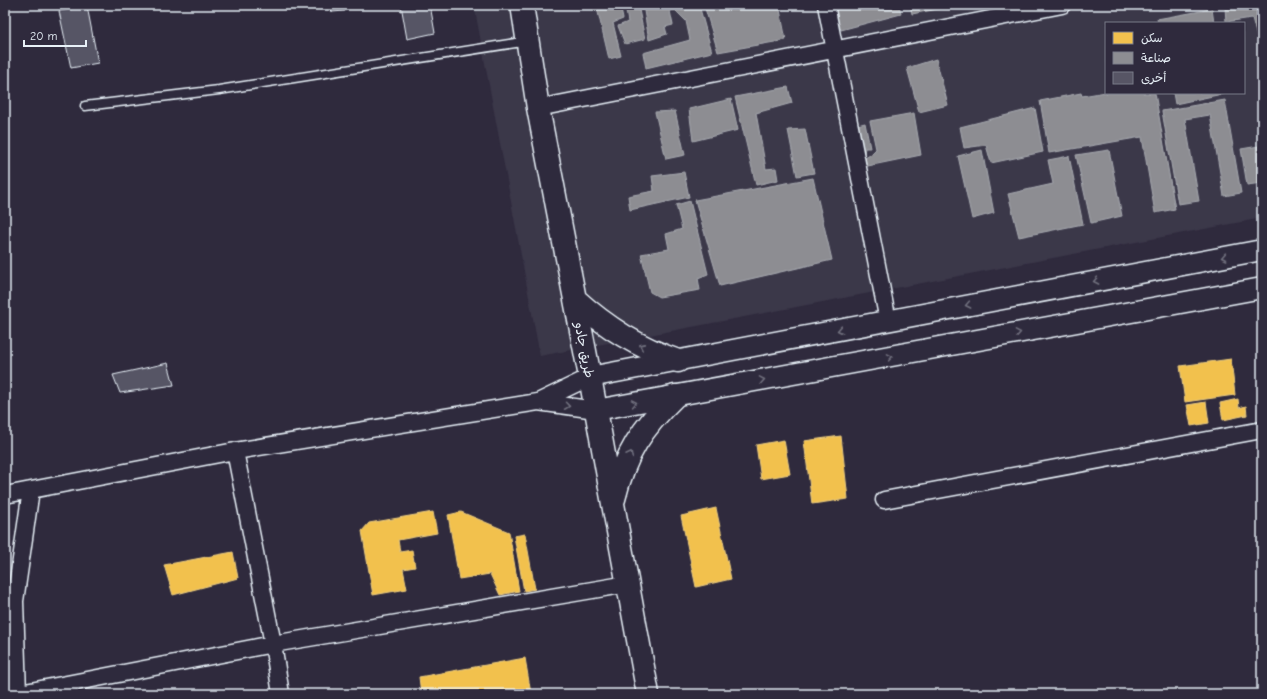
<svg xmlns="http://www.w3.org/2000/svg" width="1267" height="699" font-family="'Comic Neue','Playpen Sans Arabic',sans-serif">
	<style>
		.built { fill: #3b3749; fill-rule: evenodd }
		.homes { fill: #f2c14e; stroke: #efcf81 }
		.industry { fill: #8d8d92; stroke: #a8abb1 }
		.building { fill: #575565; stroke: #e8f1f8 }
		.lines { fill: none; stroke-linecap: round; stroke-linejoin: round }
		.service-casing { stroke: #e8f1f8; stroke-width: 11 }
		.minor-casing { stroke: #e8f1f8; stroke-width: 19 }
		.tertiary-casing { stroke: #e8f1f8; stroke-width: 23 }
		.trunk-casing { stroke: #e8f1f8; stroke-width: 25 }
		.service { stroke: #2f2a3d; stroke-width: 8 }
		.minor { stroke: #2f2a3d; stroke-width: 16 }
		.tertiary { stroke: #2f2a3d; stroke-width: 20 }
		.trunk { stroke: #2f2a3d; stroke-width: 22 }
		.oneway { stroke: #70707e }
		.labels { text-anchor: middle; stroke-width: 4; stroke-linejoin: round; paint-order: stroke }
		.street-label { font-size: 13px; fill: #e8f1f8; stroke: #2f2a3d }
	</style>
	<rect width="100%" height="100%" fill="#2f2a3d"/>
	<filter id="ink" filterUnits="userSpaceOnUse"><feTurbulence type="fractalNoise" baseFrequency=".025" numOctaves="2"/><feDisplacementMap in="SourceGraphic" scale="8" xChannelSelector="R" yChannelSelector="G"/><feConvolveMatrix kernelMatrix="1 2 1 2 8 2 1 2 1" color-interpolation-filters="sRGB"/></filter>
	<g filter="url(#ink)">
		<path class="built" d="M474 5H1262V218L540 356ZM1106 23H1244V93H1106Z"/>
		<path class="homes" d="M1231 359 1235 395 1185 402 1180 366Z
			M1238 399 1239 408 1246 406 1247 415 1223 420 1220 403Z
			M1206 402 1209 423 1191 426 1187 405Z
			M841 436 848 499 812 504 804 441Z
			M784 440 790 474 761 479 756 445Z
			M716 508 731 579 696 587 681 516Z
			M433 512 437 533 398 540 400 552 412 550 415 567 403 569 407 589 373 595 362 531 369 523Z
			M461 512 509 532 519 591 500 595 490 574 459 579 448 515Z
			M525 534 535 589 524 591 514 536Z
			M233 552 238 578 173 595 164 565Z
			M525 658 531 694H421L419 677Z"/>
		<path class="industry" d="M611 5H620L623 19 613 23 621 56 609 59 597 8Z
			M625 5H638L645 39 625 44 618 26 628 22Z
			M643 5H699L712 52 646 68 643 53 690 40 686 21 675 10 670 11 673 25 665 27 667 34 649 40Z
			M704 5H779L786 40 718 52Z
			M833 5H899L901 14 841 30Z
			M910 5H947L948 7 912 14Z
			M1239 5H1262V56L1252 18 1226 22 1225 7Z
			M1212 9 1214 23H1158L1157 19Z
			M936 59 948 105 919 112 907 68Z
			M788 87 792 103 756 113 766 169 776 168 778 180 756 185 735 97Z
			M1106 92V93H1155L1175 209 1155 213 1142 137 1049 153 1040 101 1081 93 1082 96Z
			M1173 93H1227L1175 104Z
			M731 99 738 130 693 141 689 109Z
			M1225 100 1241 193 1224 196 1210 115 1185 119 1199 201 1178 204 1162 111Z
			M1035 108 1043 152 991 163 986 145 964 148 960 127Z
			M675 111 685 155 666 159 655 112Z
			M914 113 921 155 863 167 862 160 870 155 876 149 870 121Z
			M865 123 870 148H865L864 153 860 155 854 126Z
			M805 129 814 173 797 176 788 130Z
			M1259 146 1262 165V183L1247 185 1241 149Z
			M982 150 994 213 972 219 958 156Z
			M1109 150 1122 216 1091 223 1076 155Z
			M1069 156 1083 224 1019 237 1008 194 1053 184 1048 160Z
			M684 172 689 197 630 210 628 196 654 191 652 176Z
			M813 178 832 260 720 286 695 200Z
			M690 201 708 274 698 278 700 290 659 297 650 292 641 254 669 249 666 234 682 229 676 205Z"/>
		<path class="building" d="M330 5H344L345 11 332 12Z
			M401 5H430L435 33 407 39Z
			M87 6 98 63 71 68 59 11Z
			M168 363 174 385 120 393 113 375Z"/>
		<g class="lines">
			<g class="service-casing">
				<path id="service" d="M85 106 219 90 528 41"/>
			</g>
			<g class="minor-casing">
				<path id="minor" d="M826 5 888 321
					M538 108 1062 5
					M538 402 596 410
					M235 451 273 644 281 694
					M5 495 235 451 538 402 590 377
					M884 500 1262 430
					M15 694 273 644 628 584
					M18 694 15 601 31 490"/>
			</g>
			<g class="tertiary-casing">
				<path id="tertiary" d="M590 377 1262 250
					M596 410 1262 288"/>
			</g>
			<g class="trunk-casing">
				<path id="trunk" d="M522 5 538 108 590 377 613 504 648 694
					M575 299C607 328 638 347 678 361
					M614 499C625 454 642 428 675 396"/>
			</g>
			<use href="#service" class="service"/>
			<use href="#minor" class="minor"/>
			<use href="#tertiary" class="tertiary"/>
			<use href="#trunk" class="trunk"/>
		</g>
		<defs><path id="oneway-chevron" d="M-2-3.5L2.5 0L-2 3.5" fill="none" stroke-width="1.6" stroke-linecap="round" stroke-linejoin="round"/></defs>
		<g class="oneway">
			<use href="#oneway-chevron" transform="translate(1224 257) rotate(169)"/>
			<use href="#oneway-chevron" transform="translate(1096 281) rotate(169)"/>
			<use href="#oneway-chevron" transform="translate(968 305) rotate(169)"/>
			<use href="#oneway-chevron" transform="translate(840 330) rotate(169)"/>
			<use href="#oneway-chevron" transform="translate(1018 333) rotate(-10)"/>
			<use href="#oneway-chevron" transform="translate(642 346) rotate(-154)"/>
			<use href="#oneway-chevron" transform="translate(890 357) rotate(-10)"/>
			<use href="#oneway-chevron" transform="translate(762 380) rotate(-10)"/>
			<use href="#oneway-chevron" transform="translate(634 403) rotate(-10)"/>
			<use href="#oneway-chevron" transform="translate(567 406) rotate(8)"/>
			<use href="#oneway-chevron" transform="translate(630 454) rotate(-63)"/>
		</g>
	</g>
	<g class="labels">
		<g class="street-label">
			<text transform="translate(585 350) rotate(79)" y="5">طريق جادو</text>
		</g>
	</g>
	<rect width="1267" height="699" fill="none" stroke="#2f2a3d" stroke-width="20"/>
	<rect x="10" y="10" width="1247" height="679" fill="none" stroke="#e8f1f8" stroke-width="1.5" filter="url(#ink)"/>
	<rect x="1105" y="22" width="140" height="72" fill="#2f2a3d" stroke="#797a88"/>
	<rect x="1113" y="32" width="20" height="12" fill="#f2c14e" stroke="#797a88"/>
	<text x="1141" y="42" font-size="12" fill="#e8f1f8">سكن</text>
	<rect x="1113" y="52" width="20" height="12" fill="#8d8d92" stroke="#797a88"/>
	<text x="1141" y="62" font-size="12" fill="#e8f1f8">صناعة</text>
	<rect x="1113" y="72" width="20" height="12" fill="#575565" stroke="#797a88"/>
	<text x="1141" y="82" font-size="12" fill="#e8f1f8">أخرى</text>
	<path d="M24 40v6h62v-6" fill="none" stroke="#e8f1f8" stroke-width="2"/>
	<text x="30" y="40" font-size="12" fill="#e8f1f8" stroke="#2f2a3d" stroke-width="3" paint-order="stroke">20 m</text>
</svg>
